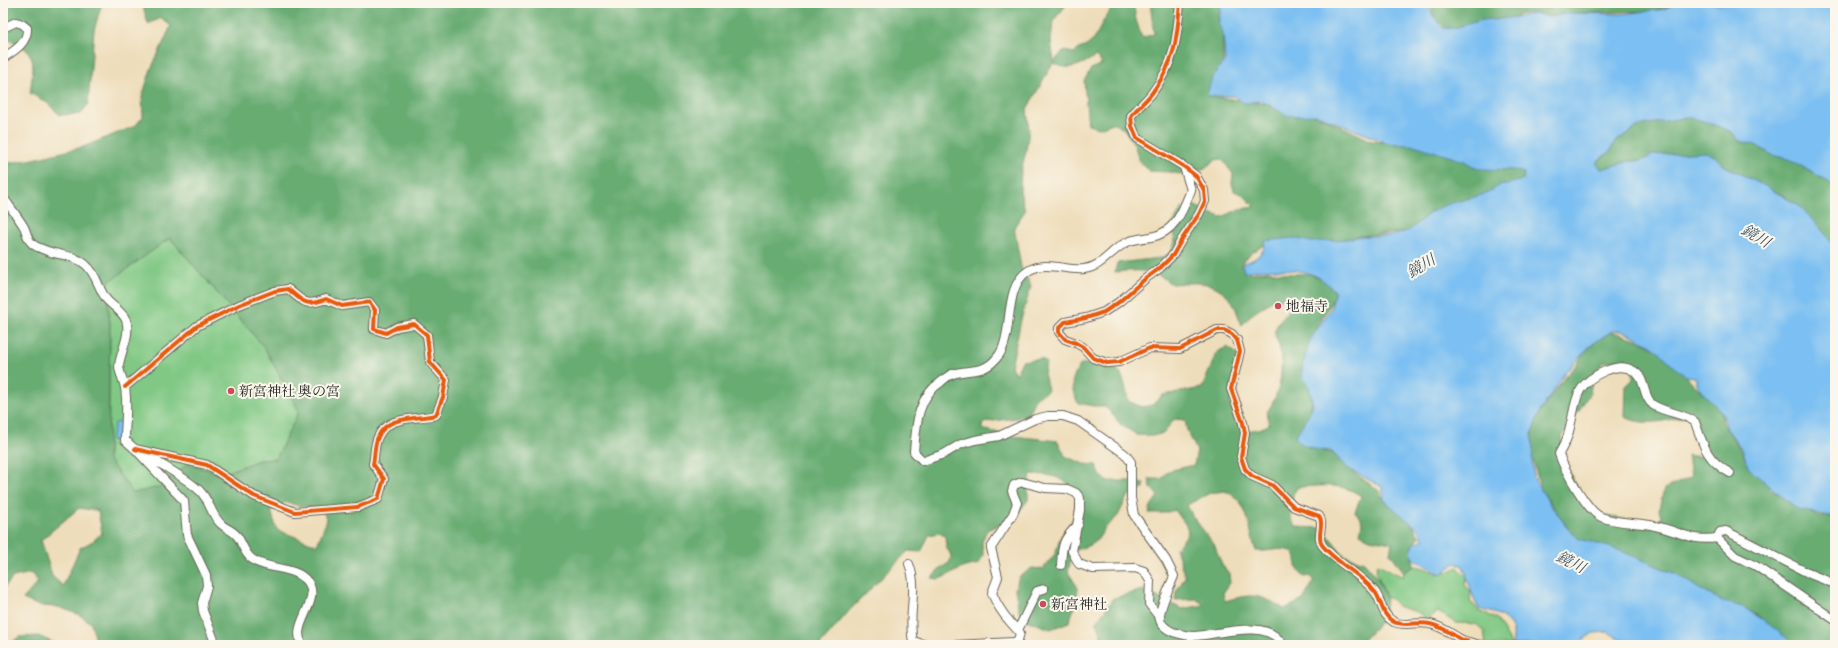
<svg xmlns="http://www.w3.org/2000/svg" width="1838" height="648" font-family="'IM FELL French Canon','Noto Serif JP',serif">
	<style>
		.green { fill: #80c884; stroke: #4e7250 }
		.forest { fill: #68ac72; stroke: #426447; fill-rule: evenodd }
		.water { fill: #7cbff2; stroke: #4c6e87 }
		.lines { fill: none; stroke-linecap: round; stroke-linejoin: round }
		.minor-casing { stroke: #666053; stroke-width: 10 }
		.minor { stroke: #fff; stroke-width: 8 }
		.cycleway-casing { stroke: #fbf7ec; stroke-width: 6 }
		.cycleway { stroke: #e8590c; stroke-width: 4 }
		.poi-dot { fill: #d1495b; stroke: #fbf7ec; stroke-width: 1.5 }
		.labels { text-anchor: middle; stroke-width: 4; stroke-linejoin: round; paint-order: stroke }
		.poi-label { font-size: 14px; fill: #1c1c1c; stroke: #fbf7ec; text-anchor: start }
		.water-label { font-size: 15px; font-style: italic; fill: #3e5567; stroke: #fbf7ec }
	</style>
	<rect width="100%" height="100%" fill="#fbf7ec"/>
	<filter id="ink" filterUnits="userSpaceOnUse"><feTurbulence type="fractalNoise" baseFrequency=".025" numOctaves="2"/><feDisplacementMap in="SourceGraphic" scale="8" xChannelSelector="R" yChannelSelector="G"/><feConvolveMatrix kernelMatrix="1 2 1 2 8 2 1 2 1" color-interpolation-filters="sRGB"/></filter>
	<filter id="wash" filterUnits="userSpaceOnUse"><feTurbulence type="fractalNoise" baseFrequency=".012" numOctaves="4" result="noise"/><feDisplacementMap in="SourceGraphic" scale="16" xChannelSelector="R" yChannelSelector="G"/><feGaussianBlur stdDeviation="0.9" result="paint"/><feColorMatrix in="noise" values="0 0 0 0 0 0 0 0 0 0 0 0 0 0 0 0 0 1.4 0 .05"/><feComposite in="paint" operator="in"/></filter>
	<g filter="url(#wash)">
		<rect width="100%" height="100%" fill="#eeddba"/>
		<path class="green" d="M170 238 264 347 299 411 276 459 259 460 222 474 187 464 160 487 133 493 108 459 110 323 106 284Z
			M1378 564 1403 577 1404 572 1414 566C1438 569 1432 581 1458 567L1461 572 1468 575 1465 585 1471 592 1470 601 1479 611 1497 619 1512 645H1486L1484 631 1476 624 1456 623 1438 612 1427 619 1417 612 1399 607 1393 600 1386 597 1376 570Z"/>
		<path class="forest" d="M3 3H102L94 30 88 104 81 114 60 115 46 102 30 93C34 61 39 50 3 38Z
			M142 3H1068L1053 21 1051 42 1054 62 1063 51 1075 53 1078 49C1095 46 1098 29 1107 15 1109 11 1114 7 1117 3L1134 7 1136 20 1142 38 1154 34 1150 3H1221L1218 17 1223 32V65L1209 96 1267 104 1277 108 1285 115 1297 116 1311 114 1328 120 1372 141 1414 145 1522 169 1525 179 1512 186 1411 232 1359 236 1338 241 1308 244 1269 242 1251 253 1240 265 1251 273 1267 271 1291 274H1308L1325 280 1336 294 1312 336 1308 355 1312 403 1310 415 1299 439 1308 447 1332 453 1340 459 1354 473 1378 490 1385 501 1408 517 1419 536 1411 548 1414 566 1404 572 1390 553 1392 543 1370 539 1360 534C1362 524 1364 518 1355 512L1361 496C1342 482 1320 486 1298 487L1293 494 1291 519 1296 527 1322 528 1344 555 1364 562 1378 578 1386 597 1385 617 1358 645H1101V633L1096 622 1114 598 1143 590 1182 609 1204 605 1196 599 1175 600 1176 592 1185 577 1176 548C1194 529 1189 530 1175 510L1164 513H1149L1151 506 1158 496 1151 488 1149 479H1162L1168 471 1194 465 1197 451 1187 430 1185 420 1174 419 1164 433 1152 436 1137 435 1121 425 1105 406H1093L1078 403C1069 384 1071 380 1081 364 1117 363 1123 366 1128 401L1142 407 1152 405 1163 395 1202 388 1217 352 1227 347 1239 355 1231 388 1230 405 1245 431 1259 429 1269 425 1267 412C1281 392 1284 370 1279 346 1278 341 1274 336 1275 331 1277 322 1285 315 1290 308L1287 298 1273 300 1251 315 1242 325C1238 317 1236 306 1231 300 1214 278 1194 283 1171 284 1154 268 1137 270 1115 272L1117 263 1160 258 1170 253 1175 242 1172 225 1182 208 1195 206 1212 214 1222 217 1240 209 1255 207 1242 194 1234 191 1232 183 1233 174 1222 159 1215 160 1205 168 1185 175 1169 172 1149 171 1138 159 1135 146 1124 129 1113 123 1099 128 1088 125 1084 81 1091 69 1102 64 1096 56C1081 65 1070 72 1053 63L1027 109 1029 130 1026 151 1021 171 1020 191 1025 211 1014 227 1021 267 1031 286 1021 320 1011 367 1016 374 1022 361 1041 359 1046 362 1044 373 1048 390 1035 399 1028 414 1017 418 985 422 981 429 1013 436 1058 441 1065 456 1084 464 1096 465 1100 475 1107 481H1131L1144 483V488L1133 493 1127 497 1118 516 1105 528 1098 539 1090 545 1073 551 1068 572 1078 588 1076 603 1069 622 1051 629 1020 618 1015 589 1019 577 1032 568 1043 569 1055 554 1061 536 1074 518 1077 495C1064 476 1053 475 1031 474L1028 488V500L1013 519 987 530 982 541 983 555 979 564 965 567 939 579 931 578 940 569 950 562 951 555 946 547 945 536 939 533 929 535 921 552 908 551 849 611 820 645H85L95 637 91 623 78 614 58 607 39 606 23 599 38 582 31 573 13 577 3 589V164L34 159 83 147 135 126 143 117 142 97 151 69 171 26 161 18 148 24ZM170 238 264 347 299 411 276 459 259 460 222 474 187 464 160 487 133 493 108 459 110 323 106 284ZM1225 491C1250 501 1248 529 1256 551 1271 552 1277 547 1292 551L1296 558V567L1305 577 1309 576 1314 581 1303 600 1284 609C1260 594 1252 593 1225 601L1223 593 1230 583 1229 574 1222 565 1214 544 1193 517 1187 505 1210 493ZM286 502 299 506 322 509 327 520 317 545 277 530 271 511ZM79 508 98 511 102 533 93 541 80 548 63 586 52 576 41 540Z
			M1430 3H1678L1668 7 1649 11 1575 13 1548 16 1537 13 1520 14 1509 19 1469 24 1459 29 1446 28 1435 19Z
			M1687 117 1707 122 1732 132 1739 141 1754 144 1772 155 1791 160 1835 186V245L1786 197 1723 165 1715 156 1706 152 1653 155 1641 161H1630L1601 169 1596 163 1610 152 1615 142 1639 126Z
			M1611 332C1628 336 1646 341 1660 352 1682 368 1698 392 1721 409L1723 423 1742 452 1749 466 1771 489 1804 510 1819 516 1835 517V645H1793L1756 614 1741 608 1725 605 1670 571 1584 541 1574 536 1541 490 1531 453 1532 433 1540 411 1565 377 1576 365 1584 353 1598 340ZM1622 360 1633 366V379L1626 386 1625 417C1647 428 1667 419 1690 416L1709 453 1699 457 1688 455 1691 477 1664 489 1659 509 1661 518 1658 525 1601 515 1576 486 1563 459 1561 438 1590 393 1592 379 1603 362Z
			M38 636 60 645H8L19 637Z"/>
		<path class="water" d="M1221 3H1429C1429 9 1431 12 1434 17 1437 20 1439 25 1442 27 1454 33 1479 16 1494 20L1535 14 1551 17 1569 13 1622 14 1665 9 1677 3H1712L1720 5 1726 3H1835V186L1791 160 1772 155 1754 144 1739 141 1732 132 1707 122 1687 117 1639 126 1615 142 1610 152 1602 157 1596 163 1601 169 1630 161H1641L1653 155 1706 152 1715 156 1723 165 1769 188 1801 207 1835 245V517L1799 510 1755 474 1748 467 1743 451 1727 429 1722 412 1703 393 1698 386 1695 377 1686 376 1679 371 1653 346 1630 334 1621 331H1612L1604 336 1590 346 1565 373 1540 411 1531 436 1533 445 1532 463 1535 480 1551 506 1562 519 1566 527 1579 539 1613 548 1638 558 1678 575 1701 590 1724 602 1743 607 1765 621 1795 645H1631L1608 632 1593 633 1576 645H1513C1512 640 1514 637 1513 632 1510 616 1492 612 1479 609 1471 596 1469 580 1463 566L1455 563 1441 574 1414 559 1411 551 1415 543 1423 540 1420 531 1384 500 1382 487 1347 468 1331 451 1318 450 1302 444 1295 437 1309 414 1313 404 1309 387 1302 377V367L1310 340 1331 308 1335 291C1330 287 1324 280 1318 277 1301 267 1262 268 1244 272L1242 264C1254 260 1265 255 1265 241L1293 238 1312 242 1347 239 1363 236H1388L1400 234 1411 229 1431 212 1445 205 1485 194 1499 186 1523 180 1524 173 1513 170 1478 169 1464 161 1417 146 1387 143 1318 115 1288 116 1262 101 1244 103 1234 96H1207C1210 81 1214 72 1225 61L1223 32 1218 24 1220 16Z
			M120 422 122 428 120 440H111L115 423Z"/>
	</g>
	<g filter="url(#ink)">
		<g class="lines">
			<g class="minor-casing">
				<path id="minor" d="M1180 3C1177 40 1175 62 1152 93 1146 101 1137 108 1131 116L1132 126 1137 138 1183 166 1196 176 1204 190 1205 201 1199 214 1182 239 1173 255 1160 268 1145 279 1119 302 1104 312 1086 318 1065 322 1059 328V332L1065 339 1076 343 1083 347 1093 358 1107 363 1119 362 1150 348 1180 349 1217 330H1224L1232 334 1237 340 1240 351 1231 389 1243 423 1245 433 1241 457 1245 469 1252 476 1272 485 1294 507 1319 516C1325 524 1316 536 1322 545 1337 564 1360 573 1375 592 1382 601 1381 615 1394 622 1406 627 1418 621 1430 624 1440 626 1449 632 1457 637 1464 642 1473 643 1481 645
					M3 28 16 22 22 24 27 28C28 43 14 51 3 58
					M1184 167 1191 190C1183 210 1175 233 1151 237 1140 239 1130 239 1122 245 1109 253 1101 267 1084 269 1065 271 1046 260 1028 271 1003 287 1014 333 999 355 986 373 975 369 956 373 951 374 945 378 941 382 917 397 916 426 914 452L923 461 944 454 961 444 975 440 999 436 1035 419 1048 416H1063L1078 421 1125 454 1131 462V498L1134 515 1166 560 1174 576C1170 587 1158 609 1160 620 1161 625 1168 630 1173 632 1180 634 1186 636 1194 636 1218 635 1268 617 1283 645
					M3 197C10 207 18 217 24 227 26 231 27 237 30 241 32 244 37 247 40 248 55 256 71 253 85 264 97 274 98 289 107 300 113 307 122 311 126 320 131 334 121 351 119 365 119 374 124 380 125 388 128 406 125 423 125 440L135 449 184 501 187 535 206 575 207 586 202 603 203 611 216 645
					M125 387 197 326 239 305 275 291 288 289C304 302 305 307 326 299L342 306 369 302 375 310 374 329 386 333 397 327 414 324 427 335 430 362 446 380 443 397 436 415C416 420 387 415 378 437 374 445 375 456 373 464L384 479 378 499 358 507 295 512 254 496 207 465 135 449
					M144 454C163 466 184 476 200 491 210 501 211 515 221 524 226 529 233 530 238 537 243 545 244 553 252 559 268 571 295 565 308 582 322 602 288 626 303 645
					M1717 538C1691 542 1679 531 1655 526 1638 522 1618 524 1601 517 1587 511 1564 469 1559 454 1562 448 1566 442 1568 435 1577 405 1571 385 1605 371 1615 367 1624 365 1634 371 1646 378 1642 396 1653 405 1666 413 1683 413 1695 422 1703 445 1707 461 1730 473
					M1717 538 1735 556 1756 566 1835 620
					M1717 538 1720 532 1726 531 1732 534 1810 574 1835 584
					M909 564C919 589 907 615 913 641L926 645
					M1061 565C1062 545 1063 539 1078 525
					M1018 630 1037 591 1044 589
					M955 645 1014 642 1018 640 1020 633C1008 620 998 609 992 593L998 577 991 548 1013 514 1017 503 1012 491 1014 485 1022 482 1045 488 1067 489 1076 493 1080 498V510L1072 551 1079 564 1093 569 1135 568 1144 571 1150 581 1149 604 1160 618"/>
			</g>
			<use href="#minor" class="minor"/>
			<g class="cycleway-casing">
				<path id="cycleway" d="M1180 3C1177 40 1175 62 1152 93 1146 101 1137 108 1131 116L1132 126 1137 138 1183 166 1196 176 1204 190 1205 201 1199 214 1182 239 1173 255 1160 268 1145 279 1119 302 1104 312 1086 318 1065 322 1059 328V332L1065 339 1076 343 1083 347 1093 358 1107 363 1119 362 1150 348 1180 349 1217 330H1224L1232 334 1237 340 1240 351 1231 389 1243 423 1245 433 1241 457 1245 469 1252 476 1272 485 1294 507 1319 516C1325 524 1316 536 1322 545 1337 564 1360 573 1375 592 1382 601 1381 615 1394 622 1406 627 1418 621 1430 624 1440 626 1449 632 1457 637 1464 642 1473 643 1481 645
					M125 387 197 326 239 305 275 291 288 289C304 302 305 307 326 299L342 306 369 302 375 310 374 329 386 333 397 327 414 324 427 335 430 362 446 380 443 397 436 415C416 420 387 415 378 437 374 445 375 456 373 464L384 479 378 499 358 507 295 512 254 496 207 465 135 449"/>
			</g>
			<use href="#cycleway" class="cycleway"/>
		</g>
	</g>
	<g class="poi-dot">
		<circle cx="1278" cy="306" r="4"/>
		<circle cx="231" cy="391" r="4"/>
		<circle cx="1043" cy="604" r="4"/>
	</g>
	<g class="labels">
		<g class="poi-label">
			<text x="1286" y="311">地福寺</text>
			<text x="239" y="396">新宮神社 奥の宮</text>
			<text x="1051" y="609">新宮神社</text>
		</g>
		<g class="water-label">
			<text transform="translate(1756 236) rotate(31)" y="5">鏡川</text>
			<text transform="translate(1421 266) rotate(-31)" y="5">鏡川</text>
			<text transform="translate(1571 562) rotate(27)" y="5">鏡川</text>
		</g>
	</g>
	<rect width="1838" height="648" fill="none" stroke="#fbf7ec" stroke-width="16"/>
</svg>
